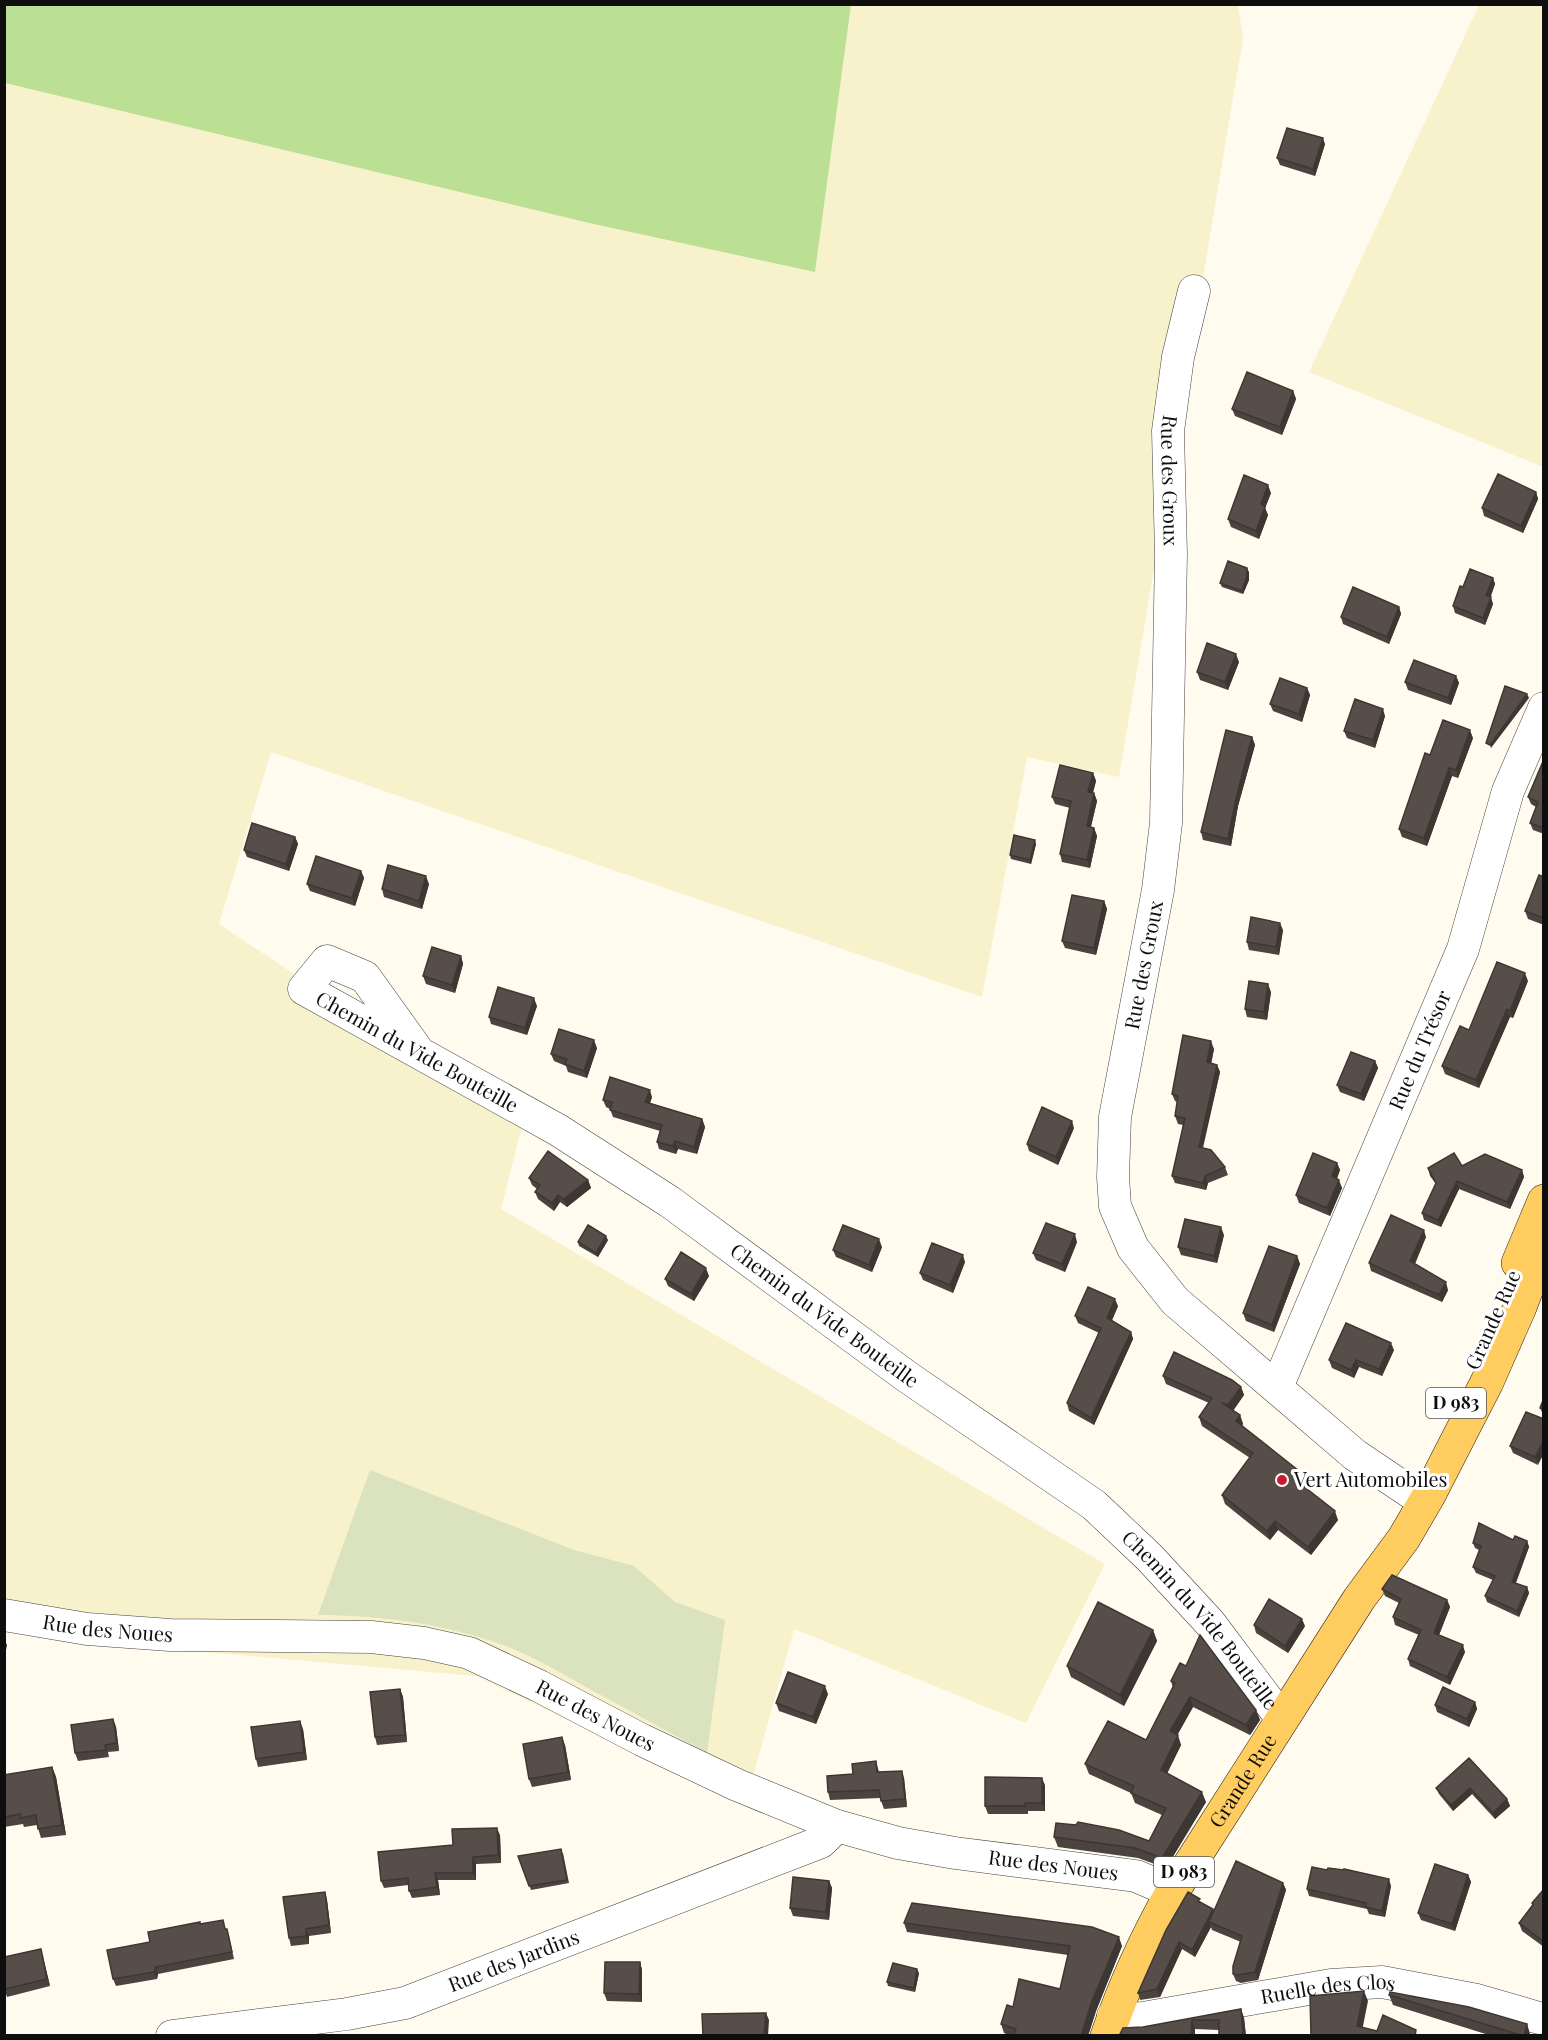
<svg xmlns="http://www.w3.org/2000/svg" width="1548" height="2040" font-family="'Playfair Display',serif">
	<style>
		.farmland { fill: #f7f1cc }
		.forest { fill: #bbdf93 }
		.cemetery { fill: #dae3be }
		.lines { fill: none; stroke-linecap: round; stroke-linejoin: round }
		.minor-casing { stroke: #414141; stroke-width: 33 }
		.major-casing { stroke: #1f1f1f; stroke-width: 34 }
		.minor { stroke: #fff; stroke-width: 32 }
		.major { stroke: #ffcc5f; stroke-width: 33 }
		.wall { fill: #4b433f }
		.shaded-wall { fill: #3d3733 }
		.building { fill: #574e49; stroke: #3d3733; stroke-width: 1.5 }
		.poi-dot { fill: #c91b30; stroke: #fff; stroke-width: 2 }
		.labels { text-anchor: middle; stroke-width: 6; stroke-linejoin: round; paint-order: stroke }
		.shield { fill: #fff; stroke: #565656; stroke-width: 1.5 }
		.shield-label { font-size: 18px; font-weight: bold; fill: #0e0e0e }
		.street-label { font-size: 20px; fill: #0e0e0e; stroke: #fff }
		.poi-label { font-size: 20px; fill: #0e0e0e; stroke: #fff; text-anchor: start }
	</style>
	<rect width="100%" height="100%" fill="#fffbef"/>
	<path class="farmland" d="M851 5H1238L1243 39 1119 777 1027 757 982 997 271 752 219 924 522 1126 501 1209 1105 1564 1026 1723 794 1629 745 1805 476 1676 160 1648 5 1630V83L589 223 815 272Z
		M1479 5H1543V467L1309 372Z"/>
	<path class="forest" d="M5 4 851 5 815 272 589 223 5 83Z"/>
	<path class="cemetery" d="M370 1470 574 1550 634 1566 675 1602 725 1620 707 1753C670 1733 633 1712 595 1692 566 1676 537 1658 506 1646 446 1624 381 1615 318 1615Z"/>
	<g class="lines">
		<g class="minor-casing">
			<g id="minor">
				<path id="s1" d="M1194 291 1178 357 1168 431 1171 554 1166 823 1158 890 1115 1117 1113 1177 1115 1206 1133 1248 1175 1301 1355 1455 1425 1502"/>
				<path id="s2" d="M418 1051 365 977 327 961 304 989 558 1130 670 1202 906 1376 1094 1505 1150 1558 1210 1623 1282 1719"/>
				<path id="s3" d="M1277 1387 1463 949 1508 791 1544 708"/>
				<path id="s4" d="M4 1615 87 1629 170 1635 371 1637 424 1643 469 1653 539 1686 642 1740 737 1785 837 1826 898 1843 955 1853 1136 1876 1157 1885 1171 1894"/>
				<path id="s5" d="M1113 2016 1124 2019 1143 2018 1331 1985 1382 1982 1477 2000 1539 2018"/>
				<path id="s6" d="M172 2036 347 2014 405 2003 821 1842 837 1826"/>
			</g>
		</g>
		<g class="major-casing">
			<g id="major">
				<path d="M1518 1263 1544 1201"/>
				<path id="s7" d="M1107 2036C1124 1986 1145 1940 1171 1894L1359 1599 1404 1538 1429 1495 1487 1382 1520 1307 1544 1244"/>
			</g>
		</g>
		<use href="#minor" class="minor"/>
		<use href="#major" class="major"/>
	</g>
	<path class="wall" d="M1325 144 1315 176 1280 165 1277 158Z
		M1293 391 1296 399 1282 435 1235 416 1232 409Z
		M1536 492 1538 499 1523 533 1484 516 1482 508Z
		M1271 493 1265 508 1268 515 1259 539 1231 527 1228 519Z
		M1249 572V580L1243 594 1222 587 1220 583Z
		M1493 578 1495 584 1490 597 1493 604 1485 625 1455 613 1453 606 1463 587Z
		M1399 607 1401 614 1389 644 1343 624 1341 617Z
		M1239 662 1228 690 1200 680 1197 672Z
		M1456 676 1459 683 1451 705 1408 690 1405 682Z
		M1307 688 1310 695 1302 722 1273 711 1270 704Z
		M1385 716 1375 748 1347 738 1344 731Z
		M1252 737 1255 745 1238 806 1231 846 1203 840 1201 832Z
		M1473 738 1458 778 1452 776 1427 846 1402 837 1399 829 1430 755Z
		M1544 759V834L1533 830 1530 823 1536 807 1531 804 1528 797Z
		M1093 773 1096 781 1093 793H1094L1097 801 1091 827 1094 828 1097 836 1090 868 1062 862 1060 854 1070 808 1055 804 1052 797Z
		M295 837 298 844 289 871 247 857 244 850Z
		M1036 844 1031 864 1011 859 1010 855Z
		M361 871 364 878 355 906 310 891 307 884Z
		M1544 877V925L1528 919 1525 911Z
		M429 884 422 909 384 897 382 889Z
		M1104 901 1107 909 1096 955 1065 948 1062 941Z
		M1283 930 1279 955 1249 950 1247 942Z
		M461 956 463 964 455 993 426 984 423 976Z
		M1528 981 1513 1018 1510 1017 1479 1088 1445 1074 1442 1066 1469 1030Z
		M1271 992 1267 1020 1247 1017 1245 1009Z
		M537 1006 527 1035 491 1024 489 1017Z
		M597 1048 587 1078 568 1072 566 1066 554 1061 551 1054Z
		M1214 1049 1211 1063 1217 1065 1220 1072 1203 1148 1225 1167 1228 1175 1208 1183 1206 1190 1175 1183 1172 1176 1183 1125 1178 1124 1175 1116 1177 1102 1175 1101 1172 1094Z
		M1375 1061 1378 1068 1364 1101 1340 1092 1337 1085Z
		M652 1097 650 1103 702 1119 705 1127 697 1154 678 1149 676 1154 659 1149 657 1142 660 1131 613 1117 610 1109 606 1107 603 1100Z
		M1074 1128 1058 1165 1029 1151 1027 1144Z
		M1337 1163 1340 1170 1337 1179 1342 1188 1330 1216 1299 1203 1296 1195Z
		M1462 1166 1522 1170 1524 1177 1510 1209 1459 1189 1441 1227 1424 1220 1422 1213 1436 1184 1430 1176 1428 1168Z
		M529 1178 588 1180 591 1188 567 1207 560 1202 554 1211 538 1199 535 1192 537 1189 532 1185Z
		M1224 1235 1217 1263 1181 1255 1178 1247Z
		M1426 1237 1414 1264 1448 1290 1442 1302 1371 1271 1369 1263Z
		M608 1240 598 1257 579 1246 578 1242Z
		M1077 1242 1065 1272 1036 1260 1033 1253Z
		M882 1247 872 1272 836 1257 833 1250Z
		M1297 1256 1300 1264 1274 1332 1246 1321 1243 1313Z
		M965 1262 953 1293 923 1280 920 1273Z
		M709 1276 694 1301 668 1286 665 1279Z
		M1118 1306 1112 1320 1131 1332 1133 1339 1094 1425 1069 1411 1067 1403 1099 1333 1078 1323 1075 1316Z
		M1394 1350 1382 1376 1359 1367 1354 1378 1332 1368 1329 1360Z
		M1163 1376 1241 1387 1244 1395 1233 1410 1240 1415 1243 1424 1242 1426 1308 1478 1311 1486 1308 1490 1338 1520 1311 1555 1278 1530 1270 1540 1225 1504 1222 1495 1250 1458 1202 1426 1199 1417 1209 1403 1166 1384Z
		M1544 1398V1416L1540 1408Z
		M1526 1412 1538 1465 1513 1453 1510 1446Z
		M1513 1540 1527 1541 1529 1547 1516 1583 1527 1587 1529 1593 1519 1617 1487 1602 1485 1596 1493 1580 1476 1573 1473 1567 1479 1550 1475 1548 1473 1543Z
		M1382 1589 1447 1600 1450 1607 1439 1635 1465 1652 1450 1685 1410 1666 1408 1659 1419 1635 1395 1625 1393 1617 1399 1603 1385 1596Z
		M1254 1625 1305 1626 1288 1653 1256 1633Z
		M1153 1630 1157 1641 1124 1706 1071 1677 1067 1666Z
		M1171 1681 1256 1710 1260 1720 1250 1735 1193 1707 1177 1735 1181 1745 1167 1773 1206 1802 1166 1868 1138 1858 1058 1847 1054 1837 1149 1841 1162 1815 1135 1803 1131 1793 1089 1774 1085 1764 1146 1740 1173 1688Z
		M400 1689 403 1697 407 1742 377 1745 375 1737Z
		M828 1694 816 1724 779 1711 776 1703Z
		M1475 1702 1477 1709 1469 1727 1437 1712 1435 1705Z
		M113 1719 116 1727 119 1751 108 1752 109 1757 78 1761 75 1753Z
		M303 1729 307 1760 258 1767 256 1759Z
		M565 1745 571 1780 532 1787 529 1779Z
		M1469 1758 1507 1799 1510 1806 1495 1819 1472 1794 1453 1811 1439 1794 1436 1788Z
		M876 1761 879 1772 904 1778 907 1807 884 1809 880 1798 830 1800 828 1792Z
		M52 1767 56 1777 66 1835 41 1838 37 1825 24 1827 23 1824 4 1827V1775Z
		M1045 1785V1811H1028V1814H988L985 1806Z
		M500 1835 501 1863 476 1864V1880H438L440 1895 412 1898 409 1891 408 1885 384 1888 381 1881 453 1845Z
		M563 1853 569 1883 531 1890 518 1856Z
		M1468 1875 1471 1882 1455 1931 1421 1920 1418 1913Z
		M829 1881 832 1888 829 1920 793 1916 790 1908Z
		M1283 1883 1286 1890 1258 1980 1241 1983 1236 1981 1233 1974 1241 1942 1212 1930 1211 1927 1195 1957 1182 1949 1160 1997 1140 2000 1138 1993 1201 1903 1213 1909 1214 1912Z
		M1391 1886 1385 1917 1369 1914 1367 1909 1309 1896 1307 1889Z
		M1544 1889V1947L1522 1931 1519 1923 1532 1905V1903Z
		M325 1892 327 1900 331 1933 309 1936V1944L291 1946 289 1938Z
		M904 1923 1122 1946 1096 2011 1088 2036H1011L1004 2033 1001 2024 1060 1989 1068 1955 907 1932Z
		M200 1924 226 1929 229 1936 234 1959 158 1974 157 1979 116 1986 113 1979 150 1942Z
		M43 1957 50 1986 7 1997 4 1988Z
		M640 1962 642 1970V2002L607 2001 604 1993Z
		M919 1973 915 1992 888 1986 887 1982Z
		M1389 1995 1527 2024 1530 2036H1492L1393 2005Z
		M1241 2009 1244 2018 1246 2036H1219V2030L1195 2029V2036H1119L1143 2027Z"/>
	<path class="shaded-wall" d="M1323 138 1325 144 1315 176 1313 169Z
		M1293 391 1296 399 1282 435 1280 427Z
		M1268 485 1271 493 1265 508 1268 515 1259 539 1256 531 1261 504Z
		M1536 492 1538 499 1523 533 1521 526Z
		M1247 568 1249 572V580L1243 594 1242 591Z
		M1493 578 1495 584 1489 602 1486 595Z
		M1491 597 1493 604 1485 625 1483 618Z
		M1399 607 1401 614 1389 644 1387 637Z
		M1236 654 1239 662 1228 690 1225 682Z
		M1456 676 1459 683 1451 705 1448 698Z
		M1307 688 1310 695 1302 722 1299 714Z
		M1527 694 1529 698 1491 748 1490 745Z
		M1383 709 1385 716 1375 748 1373 740Z
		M1470 730 1473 738 1458 778 1456 770Z
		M1252 737 1255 745 1238 806 1231 846 1228 839 1236 798Z
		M1449 768 1452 776 1427 846 1424 838Z
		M1093 773 1096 781 1091 799 1088 792Z
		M1094 793 1097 801 1089 834 1087 826Z
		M1094 828 1097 836 1090 868 1087 860Z
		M295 837 298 844 289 871 286 864Z
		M1035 840 1036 844 1031 864 1030 860Z
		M361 871 364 878 355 906 352 898Z
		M426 876 429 884 422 909 419 901Z
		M1104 901 1107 909 1096 955 1094 948Z
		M1280 923 1283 930 1279 955 1276 947Z
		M461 956 463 964 455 993 452 985Z
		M1525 973 1528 981 1513 1018 1510 1011Z
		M1268 984 1271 992 1267 1020 1264 1012Z
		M534 998 537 1006 527 1035 525 1028Z
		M1507 1009 1510 1017 1479 1088 1476 1080Z
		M594 1040 597 1048 587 1078 584 1071Z
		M1211 1041 1214 1049 1210 1070 1207 1062Z
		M1375 1061 1378 1068 1364 1101 1361 1094Z
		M1217 1065 1220 1072 1201 1154 1199 1147Z
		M650 1090 652 1097 648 1109 645 1102Z
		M702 1119 705 1127 697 1154 694 1147Z
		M1072 1121 1074 1128 1058 1165 1056 1157Z
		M675 1141 678 1149 676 1154 673 1146Z
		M1337 1163 1340 1170 1334 1184 1332 1176Z
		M1522 1170 1524 1177 1510 1209 1507 1202Z
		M1205 1176 1208 1183 1206 1190 1203 1183Z
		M588 1180 591 1188 567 1207 564 1199Z
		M1339 1180 1342 1188 1330 1216 1327 1208Z
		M1457 1181 1459 1189 1441 1227 1438 1220Z
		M558 1195 560 1202 554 1211 552 1203Z
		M1221 1227 1224 1235 1217 1263 1214 1256Z
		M1424 1230 1426 1237 1413 1269 1410 1261Z
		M1075 1234 1077 1242 1065 1272 1062 1264Z
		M606 1236 608 1240 598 1257 596 1253Z
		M879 1239 882 1247 872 1272 869 1265Z
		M963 1255 965 1262 953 1293 950 1285Z
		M1297 1256 1300 1264 1274 1332 1272 1325Z
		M706 1268 709 1276 694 1301 691 1294Z
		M1446 1282 1448 1290 1442 1302 1439 1295Z
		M1115 1299 1118 1306 1110 1325 1107 1318Z
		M1131 1332 1133 1339 1094 1425 1091 1418Z
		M1391 1343 1394 1350 1382 1376 1379 1369Z
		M1356 1360 1359 1367 1354 1378 1351 1370Z
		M1241 1387 1244 1395 1231 1414 1228 1405Z
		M1240 1415 1243 1424 1239 1429 1236 1421Z
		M1544 1440V1453L1538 1465 1535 1457Z
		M1308 1478 1311 1486 1305 1494 1302 1485Z
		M1335 1511 1338 1520 1311 1555 1308 1547Z
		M1275 1521 1278 1530 1270 1540 1267 1531Z
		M1527 1541 1529 1547 1514 1587 1512 1582Z
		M1527 1587 1529 1593 1519 1617 1517 1611Z
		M1447 1600 1450 1607 1437 1640 1434 1633Z
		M1302 1619 1305 1626 1288 1653 1285 1646Z
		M1153 1630 1157 1641 1124 1706 1120 1695Z
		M5 1641 7 1645 4 1660V1647Z
		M1463 1645 1465 1652 1450 1685 1447 1677Z
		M825 1686 828 1694 816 1724 813 1717Z
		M400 1689 403 1697 407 1742 405 1735Z
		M1190 1697 1193 1707 1174 1741 1170 1731Z
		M1475 1702 1477 1709 1469 1727 1467 1719Z
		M1256 1710 1260 1720 1250 1735 1246 1725Z
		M113 1719 116 1727 119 1751 117 1743Z
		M300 1721 303 1729 307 1760 304 1752Z
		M1178 1735 1181 1745 1164 1780 1161 1770Z
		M562 1737 565 1745 571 1780 568 1772Z
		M52 1767 56 1777 66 1835 62 1825Z
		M902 1771 904 1778 907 1807 905 1799Z
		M1042 1778 1045 1785V1811L1042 1803Z
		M1470 1788 1472 1794 1453 1811 1451 1805Z
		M1202 1792 1206 1802 1166 1868 1162 1858Z
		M1507 1799 1510 1806 1495 1819 1493 1813Z
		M497 1828 500 1835 501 1863 498 1855Z
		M473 1857 476 1864V1880L473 1873Z
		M435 1873 438 1880 440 1895 437 1887Z
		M1468 1875 1471 1882 1455 1931 1452 1924Z
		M1389 1879 1391 1886 1385 1917 1382 1911Z
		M829 1881 832 1888 829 1920 826 1912Z
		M1283 1883 1286 1890 1258 1980 1255 1972Z
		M325 1892 327 1900 331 1933 329 1925Z
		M1213 1909 1216 1917 1209 1922 1211 1927 1195 1957 1192 1950Z
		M306 1929 309 1936V1944L306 1936Z
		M1119 1937 1122 1946 1096 2011 1088 2036H1081L1092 2001Z
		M1179 1942 1182 1949 1160 1997 1157 1989Z
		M41 1949 43 1957 50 1986 47 1979Z
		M640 1962 642 1970V2002L639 1994Z
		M156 1967 158 1974 157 1979 154 1972Z
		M917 1969 919 1973 915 1992 914 1988Z
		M1364 1991 1368 2001 1361 2036 1357 2026Z
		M1241 2009 1244 2018 1246 2036H1243Z
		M766 2013 769 2020 768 2036H764Z
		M1192 2020 1195 2029V2036H1191Z
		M1527 2024 1530 2034V2036H1524Z"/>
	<path class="building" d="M1287 128 1323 138 1313 169 1277 158Z
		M1247 372 1293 391 1280 427 1232 409Z
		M1498 474 1536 492 1521 526 1482 508Z
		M1244 475 1268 485 1261 504 1265 507 1256 531 1228 519Z
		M1228 561 1247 568V576L1242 591 1220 583Z
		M1470 569 1493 578 1486 595 1491 597 1483 618 1453 606 1460 586 1463 587Z
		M1353 587 1399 607 1387 637 1341 617Z
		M1207 643 1236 654 1225 682 1197 672Z
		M1414 660 1456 676 1448 698 1405 682Z
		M1280 678 1307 688 1299 714 1270 704Z
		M1505 686 1527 694 1490 745 1486 743Z
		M1355 699 1383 709 1373 740 1344 731Z
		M1443 720 1470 730 1456 770 1449 768 1424 838 1399 829 1425 753 1430 755Z
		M1226 730 1252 737 1236 798 1228 839 1201 832Z
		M1544 759V828L1530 823 1538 802 1528 797Z
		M1060 765 1093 773 1088 792 1094 793 1087 826 1094 828 1087 860 1060 854 1071 801 1052 797Z
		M252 823 295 837 286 864 244 850Z
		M1014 835 1035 840 1030 860 1010 855Z
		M316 856 361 871 352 898 307 884Z
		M388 865 426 876 419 901 382 889Z
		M1539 875 1544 877V918L1525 911Z
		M1072 895 1104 901 1094 948 1062 941Z
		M1251 917 1280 923 1276 947 1247 942Z
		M432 947 461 956 452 985 423 976Z
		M1497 962 1525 973 1510 1011 1507 1009 1476 1080 1442 1066 1460 1026 1469 1030Z
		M1249 981 1268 984 1264 1012 1245 1009Z
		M498 987 534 998 525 1028 489 1017Z
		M559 1029 594 1040 584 1071 565 1064 567 1059 551 1054Z
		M1183 1035 1211 1041 1207 1062 1217 1065 1199 1147 1211 1150 1225 1167 1205 1176 1203 1183 1172 1176 1185 1118 1175 1116 1178 1096 1172 1094Z
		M1351 1052 1375 1061 1361 1094 1337 1085Z
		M610 1077 650 1090 645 1102 702 1119 694 1147 675 1141 673 1146 657 1142 662 1125 610 1110 612 1102 603 1100Z
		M1042 1107 1072 1121 1056 1157 1027 1144Z
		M548 1151 588 1180 564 1199 558 1195 552 1203 535 1192 540 1185 529 1178Z
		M1313 1153 1337 1163 1332 1176 1339 1180 1327 1208 1296 1195Z
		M1454 1153 1462 1166 1485 1154 1522 1170 1507 1202 1457 1181 1438 1220 1422 1213 1436 1183 1428 1168Z
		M1391 1215 1424 1230 1410 1261 1446 1282 1439 1295 1369 1263Z
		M1185 1219 1221 1227 1214 1256 1178 1247Z
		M1046 1223 1075 1234 1062 1264 1033 1253Z
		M588 1225 606 1236 596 1253 578 1242Z
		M843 1225 879 1239 869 1265 833 1250Z
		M932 1243 963 1255 950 1285 920 1273Z
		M1269 1246 1297 1256 1272 1325 1243 1313Z
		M681 1252 706 1268 691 1294 665 1279Z
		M1088 1287 1115 1299 1107 1318 1131 1332 1091 1418 1067 1403 1101 1328 1075 1316Z
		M1346 1323 1391 1343 1379 1369 1356 1360 1351 1370 1329 1360Z
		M1174 1352 1232 1380 1241 1387 1228 1405 1222 1403 1240 1415 1236 1421 1308 1478 1302 1485 1335 1511 1308 1547 1275 1521 1267 1531 1222 1495 1253 1453 1199 1417 1212 1398 1163 1376Z
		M1544 1398V1410L1540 1408Z
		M1526 1412 1544 1419V1440L1535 1457 1510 1446Z
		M1479 1523 1513 1540 1515 1536 1527 1541 1512 1582 1527 1587 1517 1611 1485 1596 1495 1576 1473 1567 1481 1546 1473 1543Z
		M1392 1575 1447 1600 1434 1633 1463 1645 1447 1677 1408 1659 1421 1630 1393 1617 1401 1599 1382 1589Z
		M1269 1599 1302 1619 1285 1646 1254 1625Z
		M1098 1602 1153 1630 1120 1695 1067 1666Z
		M1200 1635 1256 1710 1246 1725 1190 1697 1170 1731 1178 1735 1161 1770 1202 1792 1162 1858 1135 1848 1054 1837 1056 1823 1076 1825 1078 1822 1119 1830 1149 1841 1166 1808 1131 1793 1134 1786 1085 1764 1108 1721 1146 1740 1175 1683 1171 1681 1180 1663 1186 1666Z
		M788 1672 825 1686 813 1717 776 1703Z
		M1443 1687 1475 1702 1467 1719 1435 1705Z
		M400 1689 405 1735 375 1737 370 1692Z
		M113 1719 117 1743 105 1745 106 1750 75 1753 71 1725Z
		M300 1721 304 1752 256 1759 251 1727Z
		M562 1737 568 1772 529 1779 523 1744Z
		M1469 1758 1507 1799 1493 1813 1470 1788 1451 1805 1436 1788Z
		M876 1761 877 1772 902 1771 905 1799 881 1801 879 1790 828 1792 827 1776 853 1774 852 1764Z
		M52 1767 62 1825 38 1829 36 1815 20 1818V1814L4 1817V1775Z
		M985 1777 1042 1778V1803H1025V1806H985Z
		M497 1828 498 1855 473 1857V1873H435L437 1887 409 1891 408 1878 381 1881 378 1852 453 1845 452 1829Z
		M561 1849 567 1880 529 1886 518 1856Z
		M1236 1861 1283 1883 1255 1972 1238 1975 1233 1974V1966L1242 1936 1209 1922Z
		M1435 1864 1468 1875 1452 1924 1418 1913Z
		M1312 1867 1327 1870 1328 1868 1344 1870V1869L1389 1879 1382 1911 1366 1907V1903L1307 1889Z
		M793 1877 829 1881 826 1912 790 1908Z
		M1544 1889V1940L1543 1941 1519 1923 1533 1905 1532 1903Z
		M325 1892 329 1925 306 1929V1936L289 1938 283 1897Z
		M1188 1892 1200 1899 1198 1901 1213 1909 1192 1950 1179 1942 1157 1989 1138 1993 1166 1930Z
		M912 1903 1092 1927 1119 1937 1092 2001 1081 2036H1013L1016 2029 1001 2024 1007 2005 1013 2007 1019 1979 1060 1989 1070 1946 904 1923Z
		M223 1920 225 1929H227L232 1952 156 1967 154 1972 113 1979 107 1950 150 1942 148 1932 200 1922V1924Z
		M41 1949 47 1979 5 1989 4 1957Z
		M605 1962H640L639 1994 604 1993Z
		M893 1963 917 1969 914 1988 887 1982Z
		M1364 1991 1357 2026 1377 2031 1383 2015 1416 2030 1415 2036H1311L1310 1996Z
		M1390 1992 1469 2007 1527 2024 1524 2036 1389 1995Z
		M1241 2009 1243 2036H1219V2020H1192L1191 2036H1119L1123 2028 1143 2027Z
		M766 2013 764 2036H703L702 2014Z"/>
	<circle class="poi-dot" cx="1282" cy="1480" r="6"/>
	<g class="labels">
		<g class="shield">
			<rect x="1426" y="1388" width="60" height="30" rx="4.5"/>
			<rect x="1154" y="1857" width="60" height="30" rx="4.5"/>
		</g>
		<g class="shield-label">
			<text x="1456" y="1409">D 983</text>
			<text x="1184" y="1878">D 983</text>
		</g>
		<g class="street-label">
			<text dy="7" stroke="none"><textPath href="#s1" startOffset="192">Rue des Groux</textPath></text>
			<text transform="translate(1144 965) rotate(-79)" y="7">Rue des Groux</text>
			<text dy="7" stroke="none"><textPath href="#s3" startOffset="366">Rue du Trésor</textPath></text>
			<text transform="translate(417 1052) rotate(29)" y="7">Chemin du Vide Bouteille</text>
			<text dy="7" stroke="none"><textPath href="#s2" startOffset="784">Chemin du Vide Bouteille</textPath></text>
			<text transform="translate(1493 1320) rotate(-66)" y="7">Grande Rue</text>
			<text dy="7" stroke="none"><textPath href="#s2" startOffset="1270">Chemin du Vide Bouteille</textPath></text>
			<text dy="7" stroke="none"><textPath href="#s4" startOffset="105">Rue des Noues</textPath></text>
			<text dy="7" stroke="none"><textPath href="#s4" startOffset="609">Rue des Noues</textPath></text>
			<text dy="7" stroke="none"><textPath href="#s7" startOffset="290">Grande Rue</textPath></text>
			<text dy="7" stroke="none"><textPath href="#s4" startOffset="1095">Rue des Noues</textPath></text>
			<text dy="7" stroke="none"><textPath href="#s6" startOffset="352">Rue des Jardins</textPath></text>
			<text dy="7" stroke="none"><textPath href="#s5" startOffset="218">Ruelle des Clos</textPath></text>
		</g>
		<g class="poi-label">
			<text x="1294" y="1487">Vert Automobiles</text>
		</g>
	</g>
	<rect width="1548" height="2040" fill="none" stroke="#0e0e0e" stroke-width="12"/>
</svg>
